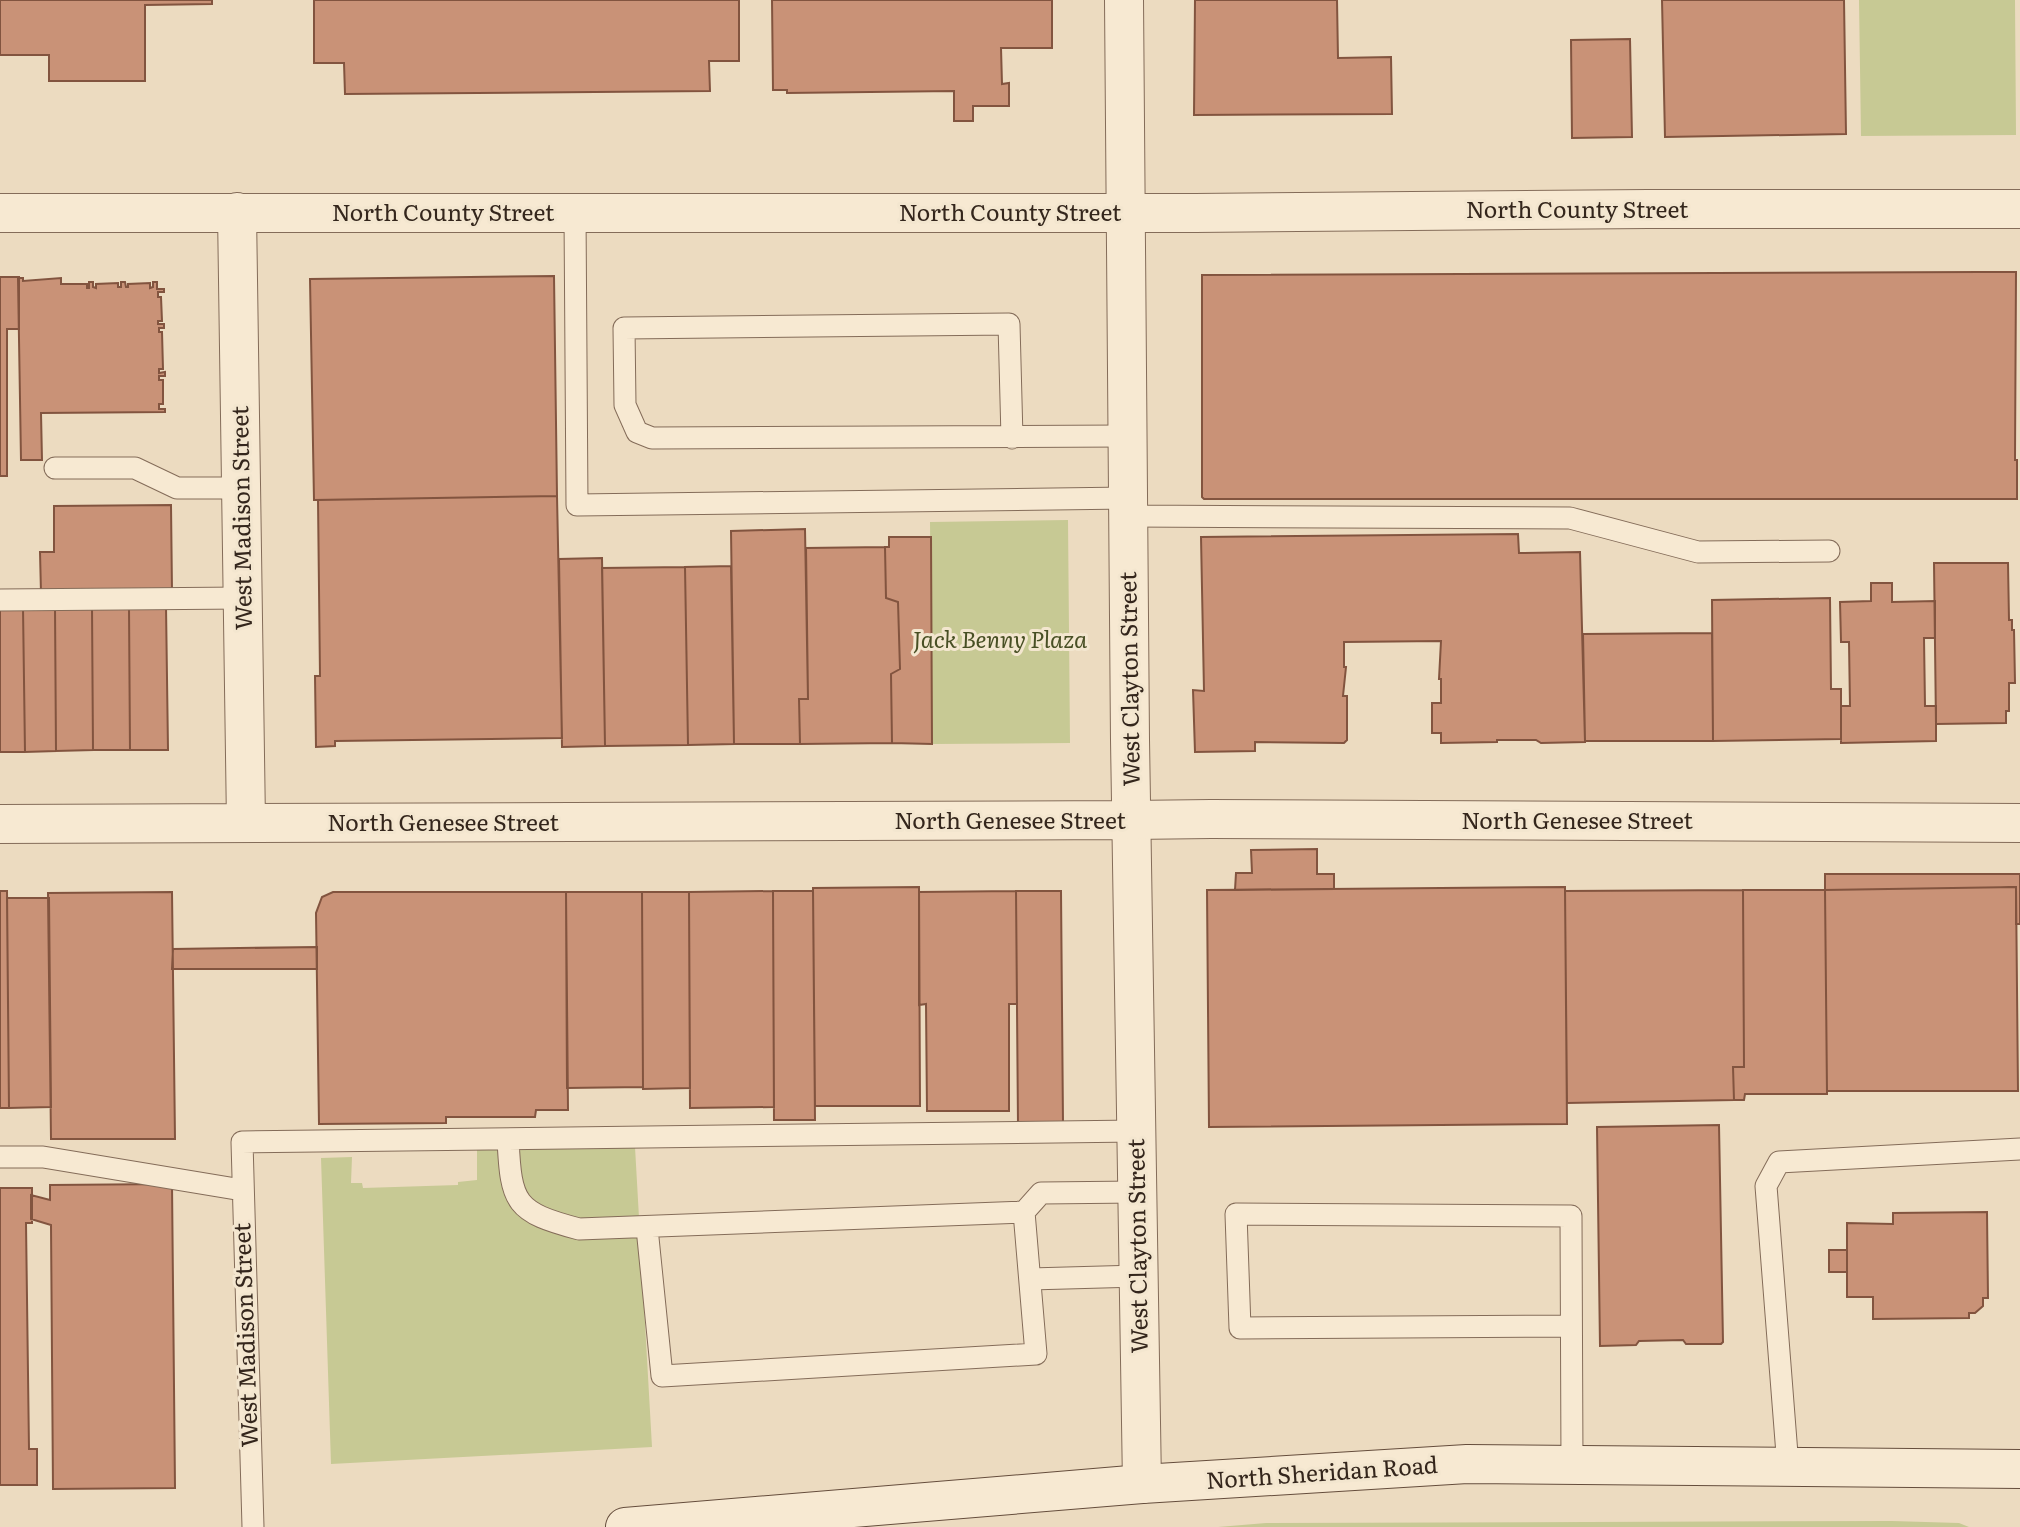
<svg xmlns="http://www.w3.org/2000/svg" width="2020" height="1527" font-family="Literata,serif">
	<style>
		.green { fill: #c7c994 }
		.building { fill: #c99277; stroke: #82543f; stroke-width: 2 }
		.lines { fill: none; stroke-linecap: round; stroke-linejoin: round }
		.service-casing { stroke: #846c59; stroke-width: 23 }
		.minor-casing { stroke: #846c59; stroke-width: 40 }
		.tertiary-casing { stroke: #846c59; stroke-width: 40 }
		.secondary-casing { stroke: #654d3c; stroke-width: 40 }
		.service { stroke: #f7e9d2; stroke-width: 21 }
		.minor { stroke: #f7e9d2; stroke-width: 38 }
		.tertiary { stroke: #f7e9d2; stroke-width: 38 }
		.secondary { stroke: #f7e9d2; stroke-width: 38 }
		.labels { text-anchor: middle; stroke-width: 6; stroke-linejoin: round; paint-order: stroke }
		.street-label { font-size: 23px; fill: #34261c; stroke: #f3e6cf }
		.park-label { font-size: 23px; font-style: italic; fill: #484f24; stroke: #f3e6cf }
	</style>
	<rect width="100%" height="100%" fill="#ecdbc0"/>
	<path class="green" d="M1859 0H2015L2016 135 1861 136Z
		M1068 520 1070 743 932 744 930 522Z
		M477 1143 635 1147 652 1447 331 1464 321 1158 352 1157 351 1183H362L363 1188 458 1185V1182L477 1180Z
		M1892 1521 1959 1523 1969 1527H1218L1266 1523Z"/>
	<path class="building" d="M0 0H212V4L145 5V81H49V55H0Z
		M314 0H739V61H709L710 91 345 94 344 63H314Z
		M772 0H1052V48H1001L1002 84 1009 83V106H973V121H954V91L787 93V90H773Z
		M1195 0H1337L1338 58 1391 57 1392 114 1194 115Z
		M1662 0H1844L1846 134 1665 137Z
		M1630 39 1632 137 1572 138 1571 40Z
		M1980 272H2016L2015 460H2017V499H1204L1202 497V275Z
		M554 276 557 496 314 500 310 279Z
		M0 277H19V329H7V476H0Z
		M18 278H23V281L61 278V284H87V288H89V282H93V287L96 288V284L118 283V287H121V282H125L126 287H128V284L150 283V288L153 287V282H157V289H164V292H158V297H161L162 321H158V324H164V328H159V332H162L163 369H159V373L165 372V376H159V380H163V404H159V409H165V412L41 413 42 460H21Z
		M557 496 562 738 335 741V746L316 747 315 676H320L318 500Z
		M171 505 172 591 41 593 40 552H54V506Z
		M805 529 808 699H799L800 744H734L731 531Z
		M1518 534 1519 553 1580 552 1585 742 1541 743 1536 740H1497V742L1441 743V733H1432V703H1441V679H1439L1441 641 1344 642V667H1346L1343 696H1347V740L1344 743 1255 742V751L1195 752 1193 690 1204 691 1201 537Z
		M889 537H931L932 744 892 743 891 674 900 669 898 602 886 598 885 547H889Z
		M885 547 886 598 898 602 900 669 891 674 892 743 800 744 799 699H808L806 548Z
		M602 558 605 746 562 747 559 559Z
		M1934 563H2008L2009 620H2012V630H2014L2015 683H2009V711H2006V723L1936 724Z
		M731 566 734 744 688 745 685 567Z
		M685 567 688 745 605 746 602 568Z
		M1871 583H1892V602L1935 601V638H1924L1925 706H1936V741L1841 743V706H1850L1849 642H1841L1840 602 1871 601Z
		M1830 598 1831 689H1841V739L1713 741 1712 600Z
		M166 606 168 750H130L129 607Z
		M55 607H92L93 750 56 751Z
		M55 607 56 751 25 752 23 608Z
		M92 607H129L130 750H93Z
		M0 608H23L25 752H0Z
		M1712 633 1713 741H1585L1583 634Z
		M1317 849V874H1334V889L1235 890 1236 873H1252L1251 850Z
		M1825 874H2020V924H2016V887L1825 890Z
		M919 887 920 1106H815L813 888Z
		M1565 887 1567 1124 1209 1127 1207 890Z
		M2016 887 2018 1091H1827L1825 890Z
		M1743 890 1744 1067H1733L1734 1100 1567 1103 1565 891Z
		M1743 890H1825L1827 1094H1745L1744 1100H1734L1733 1067H1744Z
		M0 891H7L9 1108H0Z
		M773 891 774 1107 690 1108 689 892Z
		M773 891H813L815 1120H774Z
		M1016 891 1017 1004H1009V1111H927L926 1004 919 1005V892Z
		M1016 891H1061L1063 1124 1018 1125Z
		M172 892 175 1139H51L48 893Z
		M333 892H566L568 1110H536L535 1117H446V1123L319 1124 316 913 322 897Z
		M566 892H642L643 1087 567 1088Z
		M642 892H689L690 1088 643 1089Z
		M7 898H49L51 1107 9 1108Z
		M317 947V969H172L173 949Z
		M1719 1125 1723 1342 1721 1344H1686L1683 1340 1639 1341 1636 1345 1600 1346 1597 1127Z
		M172 1184 175 1488 53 1489 51 1225 31 1219V1195L50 1200V1185Z
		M0 1188H32V1223H26L29 1449H37V1485H0Z
		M1987 1212 1988 1298H1983V1306L1975 1313H1969V1318L1873 1319V1297H1847V1223L1893 1224V1213Z
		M1829 1250H1847V1272H1829Z"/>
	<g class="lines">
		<g class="service-casing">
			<path id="service" d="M575 213 577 505 1128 498
				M1012 438 1009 324 624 328 625 405 637 432 652 438 1127 436
				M55 468H135L177 488H242
				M1128 516 1570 518 1698 552 1829 551
				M0 600 244 598
				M508 1139C511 1204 515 1212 579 1229L1024 1212 1036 1354 662 1376 647 1228
				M0 1157H43L242 1190
				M1024 1212 1041 1193 1137 1192
				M1030 1279 1139 1276
				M1571 1326 1240 1328 1236 1214 1571 1216 1572 1465
				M1788 1467 1766 1186 1779 1162 2020 1149
				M253 1527 242 1142 1136 1131"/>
		</g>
		<g class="minor-casing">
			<path id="minor" d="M1124 0 1130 740 1142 1484
				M237 212 246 823
				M0 213H1195L1648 209H2020
				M0 824 1131 820"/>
		</g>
		<g class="tertiary-casing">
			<path id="tertiary" d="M1131 820 1211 819 2020 823"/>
		</g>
		<g class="secondary-casing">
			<path id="secondary" d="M625 1527 1142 1484 1467 1464 2020 1469"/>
		</g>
		<use href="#service" class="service"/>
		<use href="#minor" class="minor"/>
		<use href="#tertiary" class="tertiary"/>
		<use href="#secondary" class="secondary"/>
	</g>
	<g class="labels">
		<g class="street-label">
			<text x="1577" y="218">North County Street</text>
			<text x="443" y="221">North County Street</text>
			<text x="1010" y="221">North County Street</text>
			<text transform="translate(242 518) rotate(-91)" y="8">West Madison Street</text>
			<text transform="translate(1130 679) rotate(-91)" y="8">West Clayton Street</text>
			<text x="1010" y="829">North Genesee Street</text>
			<text x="1577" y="829">North Genesee Street</text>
			<text x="443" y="831">North Genesee Street</text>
			<text transform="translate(1138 1246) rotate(-91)" y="8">West Clayton Street</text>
			<text transform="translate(246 1335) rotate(-92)" y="8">West Madison Street</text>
			<text transform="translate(1322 1473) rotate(-4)" y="8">North Sheridan Road</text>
		</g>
		<g class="park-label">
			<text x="1000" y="648">Jack Benny Plaza</text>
		</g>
	</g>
</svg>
